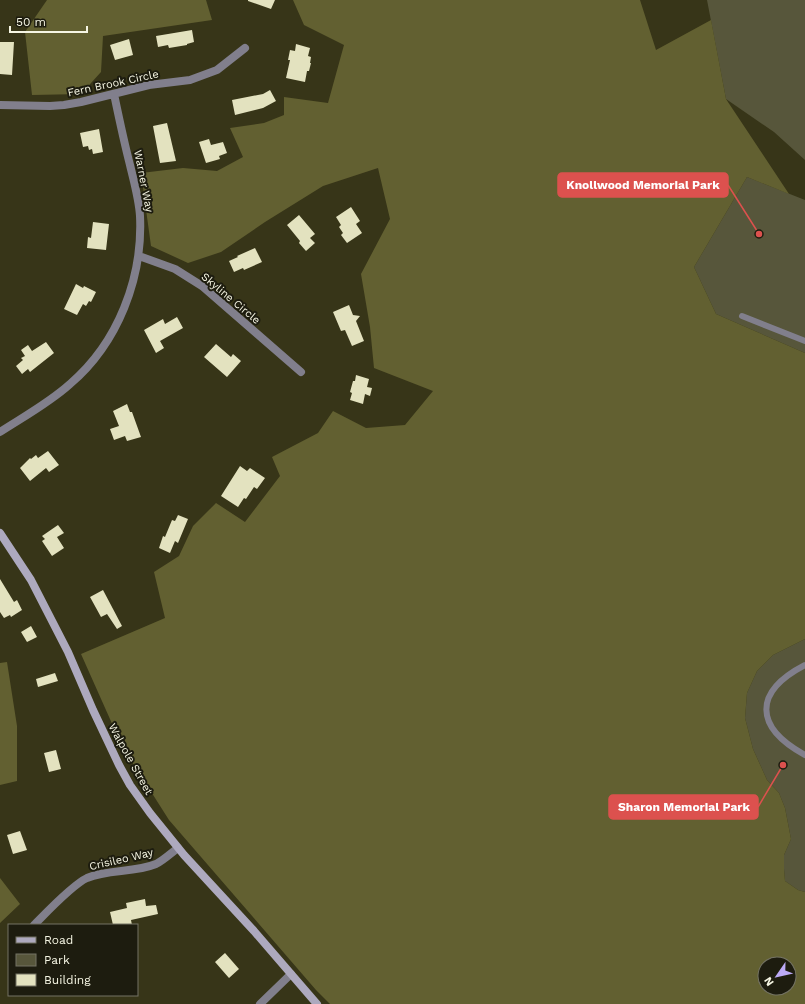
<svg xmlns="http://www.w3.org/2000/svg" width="805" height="1004" font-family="'Work Sans',sans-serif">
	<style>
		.green { fill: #57563b }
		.forest { fill: #626031; fill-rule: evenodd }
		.building { fill: #e3e2bf }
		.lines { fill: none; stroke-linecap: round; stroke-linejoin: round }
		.lane { stroke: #817f8c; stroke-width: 6 }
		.street { stroke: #817f8c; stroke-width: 8 }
		.secondary { stroke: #ada9be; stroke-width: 8 }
		.labels { text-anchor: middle; stroke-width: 4; stroke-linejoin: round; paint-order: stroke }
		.street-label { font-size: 11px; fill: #f6f6e4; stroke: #1d1c0f }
		.leader { fill: none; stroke: #dc514e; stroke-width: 1.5 }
		.callout-dot { fill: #dc514e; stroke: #1d1c0f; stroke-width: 1.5 }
		.callout { fill: #dc514e; stroke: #dc514e; stroke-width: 1.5 }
		.callout-label { font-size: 12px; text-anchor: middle; font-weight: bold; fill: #fff }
	</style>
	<rect width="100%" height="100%" fill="#373518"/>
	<path class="green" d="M707 0H805V160L774 132 726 99Z
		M747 177 805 200V353L716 314 694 267Z
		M805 639V892L798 890 785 881 784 869V855L791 839 785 808 779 793 767 780 753 749 745 718 747 693 757 671 773 655Z"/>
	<path class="forest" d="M47 0H206L212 20 103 36 101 72 81 94 32 95 25 32Z
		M293 0H640L656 50 711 20 726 99 789 194 747 177 694 267 716 314 805 353V639L773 655 757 671 747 693 745 718 753 749 767 780 779 793 785 808 791 839 784 855V869L785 881 798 890 805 892V1004H330L316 990 169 820 122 746 81 654 165 618 154 572 179 556 193 526 216 503 245 522 280 476 272 457 318 433 333 411 366 428 405 425 433 391 374 368 370 327 361 274 390 219 378 168 323 186 265 222 221 252 188 263 151 246 141 173 183 168 217 171 243 157 230 128 264 123 284 115V97L328 103 344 45 304 25ZM765 964H789V988H765Z
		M7 662 17 726V781L0 785V663Z
		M0 878 20 904 0 923Z"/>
	<path class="building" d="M248 0H275L271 9 248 1Z
		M192 30 194 42 187 44V45L169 48 168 45 158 47 156 36Z
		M129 39 133 55 115 60 110 45Z
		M0 42H14L12 75 0 74Z
		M296 44 310 48 308 56 311 57 310 63H311L309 71H307L305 82 286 78 290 60H288L290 50 295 51Z
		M270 90 276 101 263 108 235 115 232 100 263 94Z
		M167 123 176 161 160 163 153 126Z
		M99 129 103 152 93 154 92 149 89 150 88 146 83 147 80 133Z
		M209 139 211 145 223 142 227 153 219 156 220 159 206 163 199 142Z
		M351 207 360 221 356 224 362 233 347 243 341 235 343 233 339 227 341 225 336 217Z
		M299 215 315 234 310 238 315 243 306 251 299 243 300 241 287 225Z
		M93 222 109 224 106 250 87 248 88 237 91 238Z
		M255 248 262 262 244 270 243 268 234 272 229 261 238 257 237 256Z
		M76 284 83 288 84 286 96 292 91 302 89 301 86 306 83 304 77 315 64 309Z
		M349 305 353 315 360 316 356 321 364 341 352 346 345 330 341 331 333 312Z
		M177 317 183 328 160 341 164 348 156 353 144 330 163 319 165 324Z
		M46 342 54 353 30 372 28 369 22 374 16 366 23 360 21 358 25 356 21 350 28 345 32 351Z
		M216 344 231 357 233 354 241 361 227 377 204 357Z
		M356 375 369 379 367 387 372 388 370 396 365 394 363 404 350 400 352 393 350 392 353 381H355Z
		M127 404 130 412H132L141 437 127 441 125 436 114 440 110 429 119 426 113 411Z
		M48 451 59 465 49 472 46 468 30 481 20 468 30 458 31 459 36 455 38 458Z
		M240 466 247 471 250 468 265 478 257 489 254 487 246 499 244 498 238 507 221 496Z
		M178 515 188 519 178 543 175 541 170 553 159 548 163 536 165 537 172 520 175 521Z
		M58 525 64 533 57 537 64 548 52 556 42 541 45 539 42 536Z
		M0 579 14 602 17 600 22 610 11 617 10 615 4 618 0 612Z
		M103 590 122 626 117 629 107 614 101 617 90 597Z
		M31 626 37 637 27 642 21 632Z
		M55 673 58 681 38 687 36 679Z
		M56 750 61 769 49 772 44 753Z
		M20 831 27 850 13 854 7 835Z
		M145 899 146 906 156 905 158 914 131 920 132 925H113L110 912 127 908 126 903Z
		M225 953 239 969 229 978 215 962Z"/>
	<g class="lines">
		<path class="lane" d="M742 316 805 341
			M805 665C753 692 754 727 805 755"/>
		<path class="street" d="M0 105 50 106 64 105 81 102 149 85 190 80 217 70 245 48
			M139 256 175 269 202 286 301 372
			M0 432C23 417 49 403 70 384 118 343 143 278 140 216 139 199 134 182 130 165 124 142 119 118 114 94
			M34 925C46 913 72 885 87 878 108 869 134 873 156 864 164 860 171 853 178 848
			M260 1004 291 974"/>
		<path class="secondary" d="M0 533 31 580 68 652 93 710 119 765 130 785 150 813 184 855 254 931 317 1004"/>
	</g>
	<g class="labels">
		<g class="street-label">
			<text transform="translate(113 83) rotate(-12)" y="4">Fern Brook Circle</text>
			<text transform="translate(144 181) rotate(79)" y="4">Warner Way</text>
			<text transform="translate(231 298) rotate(40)" y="4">Skyline Circle</text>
			<text transform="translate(131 759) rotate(61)" y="4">Walpole Street</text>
			<text transform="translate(121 859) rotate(-13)" y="4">Crisileo Way</text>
		</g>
	</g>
	<path class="leader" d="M759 234L728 185M783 765L758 807"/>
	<g class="callout-dot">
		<circle cx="759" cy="234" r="4"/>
		<circle cx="783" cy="765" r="4"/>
	</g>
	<g class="callout">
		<rect x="558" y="173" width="170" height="24" rx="4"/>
		<rect x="609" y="795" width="149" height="24" rx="4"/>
	</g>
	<g class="callout-label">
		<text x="643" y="189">Knollwood Memorial Park</text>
		<text x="684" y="811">Sharon Memorial Park</text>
	</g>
	<rect x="8" y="924" width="130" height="72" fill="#1d1c0f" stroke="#747364"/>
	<rect x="16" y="937" width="20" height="6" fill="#ada9be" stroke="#747364"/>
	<text x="44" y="944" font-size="12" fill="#f6f6e4">Road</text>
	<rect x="16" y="954" width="20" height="12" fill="#57563b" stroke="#747364"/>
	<text x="44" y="964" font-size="12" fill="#f6f6e4">Park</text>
	<rect x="16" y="974" width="20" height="12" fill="#e3e2bf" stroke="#747364"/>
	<text x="44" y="984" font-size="12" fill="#f6f6e4">Building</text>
	<g transform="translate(777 976) rotate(236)"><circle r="19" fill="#1d1c0f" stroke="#747364"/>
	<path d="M0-3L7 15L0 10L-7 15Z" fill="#bcaaf6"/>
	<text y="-6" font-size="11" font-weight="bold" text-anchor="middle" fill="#f6f6e4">N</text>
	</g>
	<path d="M10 26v6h77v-6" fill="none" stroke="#f6f6e4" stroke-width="2"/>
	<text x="16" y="26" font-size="12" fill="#f6f6e4" stroke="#1d1c0f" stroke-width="3" paint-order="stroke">50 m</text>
</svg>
